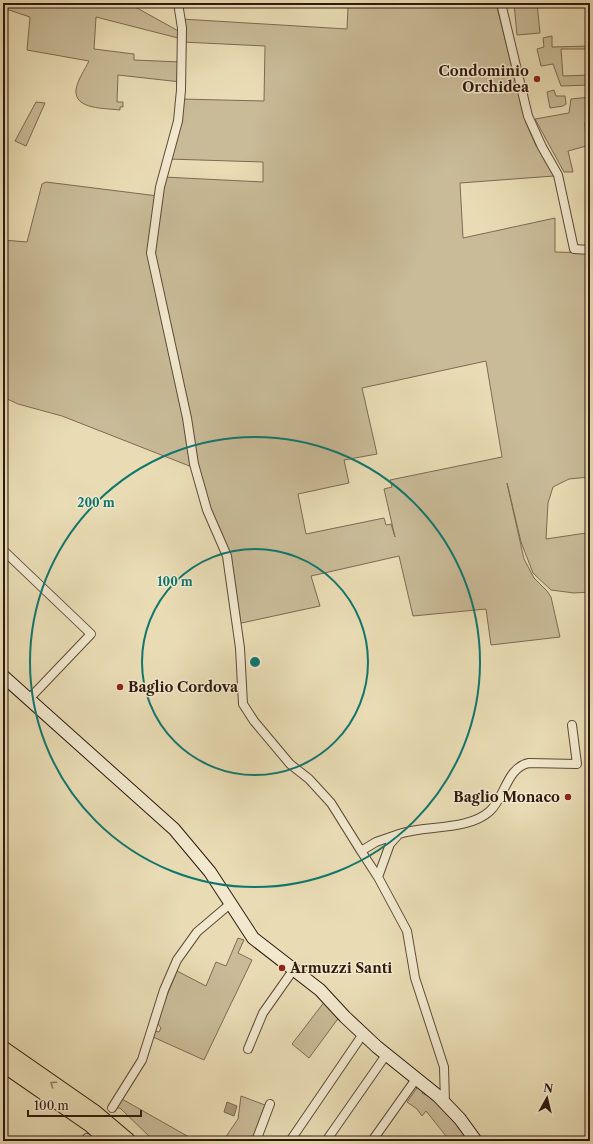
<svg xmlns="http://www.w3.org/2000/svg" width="593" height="1144" font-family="'Libre Caslon Text',serif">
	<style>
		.green { fill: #c9bb98; stroke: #7c6a52; fill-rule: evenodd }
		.water { fill: #aa9a7b; stroke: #79664f }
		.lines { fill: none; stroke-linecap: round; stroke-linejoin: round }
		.street-casing { stroke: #5e4a37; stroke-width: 10 }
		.secondary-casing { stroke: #2f190d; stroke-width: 14 }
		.highway-casing { stroke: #2f190d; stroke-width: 17 }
		.street { stroke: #f1e8ce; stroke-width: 8 }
		.secondary { stroke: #f1e8ce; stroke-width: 12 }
		.highway { stroke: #e9dcb4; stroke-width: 15 }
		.oneway { stroke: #958469 }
		.ring { fill: none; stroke: #0f766e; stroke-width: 2 }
		.poi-dot { fill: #8f2418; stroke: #f1e8ce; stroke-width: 1.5 }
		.labels { text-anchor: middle; stroke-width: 3; stroke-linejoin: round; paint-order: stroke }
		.poi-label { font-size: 14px; font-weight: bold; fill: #2f190d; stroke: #f1e8ce; text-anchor: end }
		.centre { fill: #0f766e; stroke: #f1e8ce; stroke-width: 2 }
		.ring-label { font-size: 12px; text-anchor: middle; font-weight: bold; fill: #0f766e; stroke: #f1e8ce; stroke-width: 3; stroke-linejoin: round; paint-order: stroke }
	</style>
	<rect width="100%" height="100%" fill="#e9dcb4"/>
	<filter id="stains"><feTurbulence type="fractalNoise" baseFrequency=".005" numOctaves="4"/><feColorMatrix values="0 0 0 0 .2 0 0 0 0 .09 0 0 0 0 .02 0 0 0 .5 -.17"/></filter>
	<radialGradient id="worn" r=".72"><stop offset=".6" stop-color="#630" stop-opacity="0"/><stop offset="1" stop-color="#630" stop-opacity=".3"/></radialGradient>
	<path class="green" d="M3 3H128L182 33 181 19 347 29 348 7 263 3H496L526 123 536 146 547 160 554 176 460 183 463 238 555 218V252L590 253V477L569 479 553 487 548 503 546 539 586 533 587 538H590V592L574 593 551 590 533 573 521 542 507 483 524 559 534 578 547 591 551 597 560 637 491 645 486 609 413 616 399 556 311 576 320 606 237 624 227 556 192 467 62 416 18 404 3 397V240L27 242 42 184 46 182 158 196 163 177 263 182V162L168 159 180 99 264 101 265 46 182 42V39L96 17 94 49 134 54V60L181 62V82L118 75 117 102H123V107H120V110C106 108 74 110 76 90 77 81 85 69 89 61L27 50 30 17 3 8ZM486 361 502 457 390 480 392 487 384 489 395 537 391 524 386 525 384 518 306 534 298 494 349 483 344 460 377 454 362 388Z
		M514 3H537L540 33 517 35Z
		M552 36V47L590 46V49H561L563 76 590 75V85L561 86 553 64 541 66 537 49 544 47 543 38Z
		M554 90 556 96H565L566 104 563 106 550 108 547 92Z
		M590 97V122H585L586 142H590V145L568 151 573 172H564L535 119 569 113 571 99Z
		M36 102 45 103 26 146 15 141Z
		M238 938 244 940 238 953 252 960 204 1060 153 1037 155 1031 159 1032 161 1028 158 1024 163 1005 177 971 206 986 216 962 226 966Z
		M325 1001 340 1016 309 1058 292 1044Z
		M419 1085 423 1090 422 1093 425 1095 429 1092 472 1141H450L426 1111 422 1116 417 1109 407 1102Z
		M241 1096 265 1105 252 1141H223L238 1119Z
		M122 1099 196 1141H154L120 1108H116Z"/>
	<path class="water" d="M227 1102 237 1106 234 1116 224 1112Z"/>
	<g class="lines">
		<g class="street-casing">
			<path id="street" d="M178 3 182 28 181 90 178 121 160 187 151 253 187 418 194 464 207 510 227 556 240 648 243 704 254 721 290 764 309 779 331 803 361 851 378 877 407 931 415 978 444 1067 445 1103
				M501 3 528 116 542 147 558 175 574 249 590 250
				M3 550 91 634 28 700
				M399 834C426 825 468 831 490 811 505 797 507 767 529 763L577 764 572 725
				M361 851 376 842 399 834 390 844 378 877
				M248 1049 263 1013 294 969
				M112 1108 142 1060 164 990 177 960 197 932 230 904
				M86 1141 87 1138
				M256 1141 270 1104
				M290 1141 363 1034
				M326 1141 386 1055
				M372 1141 416 1079"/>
		</g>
		<g class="secondary-casing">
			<path id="secondary" d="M3 676 174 829 210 872 253 938 320 990 345 1017 377 1047 438 1096 460 1119 476 1141"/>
		</g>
		<g class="highway-casing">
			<path id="highway" d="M3 1049 95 1113 128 1141
				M3 1064 90 1124 109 1141"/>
		</g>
		<use href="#street" class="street"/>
		<use href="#secondary" class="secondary"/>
		<use href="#highway" class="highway"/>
	</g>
	<defs><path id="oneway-chevron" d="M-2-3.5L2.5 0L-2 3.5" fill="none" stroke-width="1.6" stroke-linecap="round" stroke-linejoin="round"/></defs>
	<use class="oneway" href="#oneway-chevron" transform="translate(53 1084) rotate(-146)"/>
	<g class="ring">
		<circle cx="255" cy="662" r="113"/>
		<circle cx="255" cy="662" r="225"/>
	</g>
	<g class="poi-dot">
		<circle cx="537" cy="79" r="4"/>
		<circle cx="120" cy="687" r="4"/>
		<circle cx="568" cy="797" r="4"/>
		<circle cx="282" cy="968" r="4"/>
	</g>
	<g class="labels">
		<g class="poi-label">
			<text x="529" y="76">Condominio<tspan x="529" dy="16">Orchidea</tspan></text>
			<text x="128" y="692" text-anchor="start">Baglio Cordova</text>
			<text x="560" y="802">Baglio Monaco</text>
			<text x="290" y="973" text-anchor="start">Armuzzi Santi</text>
		</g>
	</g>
	<circle cx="255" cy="662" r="6" class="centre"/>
	<g class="ring-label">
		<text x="96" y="507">200 m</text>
		<text x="175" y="586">100 m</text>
	</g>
	<rect width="593" height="1144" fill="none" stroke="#e9dcb4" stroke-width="16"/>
	<rect x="4" y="4" width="585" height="1136" fill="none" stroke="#2f190d" stroke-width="2"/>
	<rect x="8" y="8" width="577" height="1128" fill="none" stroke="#2f190d"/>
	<g transform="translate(547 1098) rotate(8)" stroke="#f1e8ce" stroke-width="3" paint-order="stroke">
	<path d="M0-3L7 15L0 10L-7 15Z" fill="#2f190d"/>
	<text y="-6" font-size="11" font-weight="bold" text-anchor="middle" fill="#2f190d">N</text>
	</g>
	<path d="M28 1110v6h113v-6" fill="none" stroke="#2f190d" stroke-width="2"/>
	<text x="34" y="1110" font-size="12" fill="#2f190d" stroke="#f1e8ce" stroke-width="3" paint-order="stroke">100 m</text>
	<rect width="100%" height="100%" filter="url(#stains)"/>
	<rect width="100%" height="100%" fill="url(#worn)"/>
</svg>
